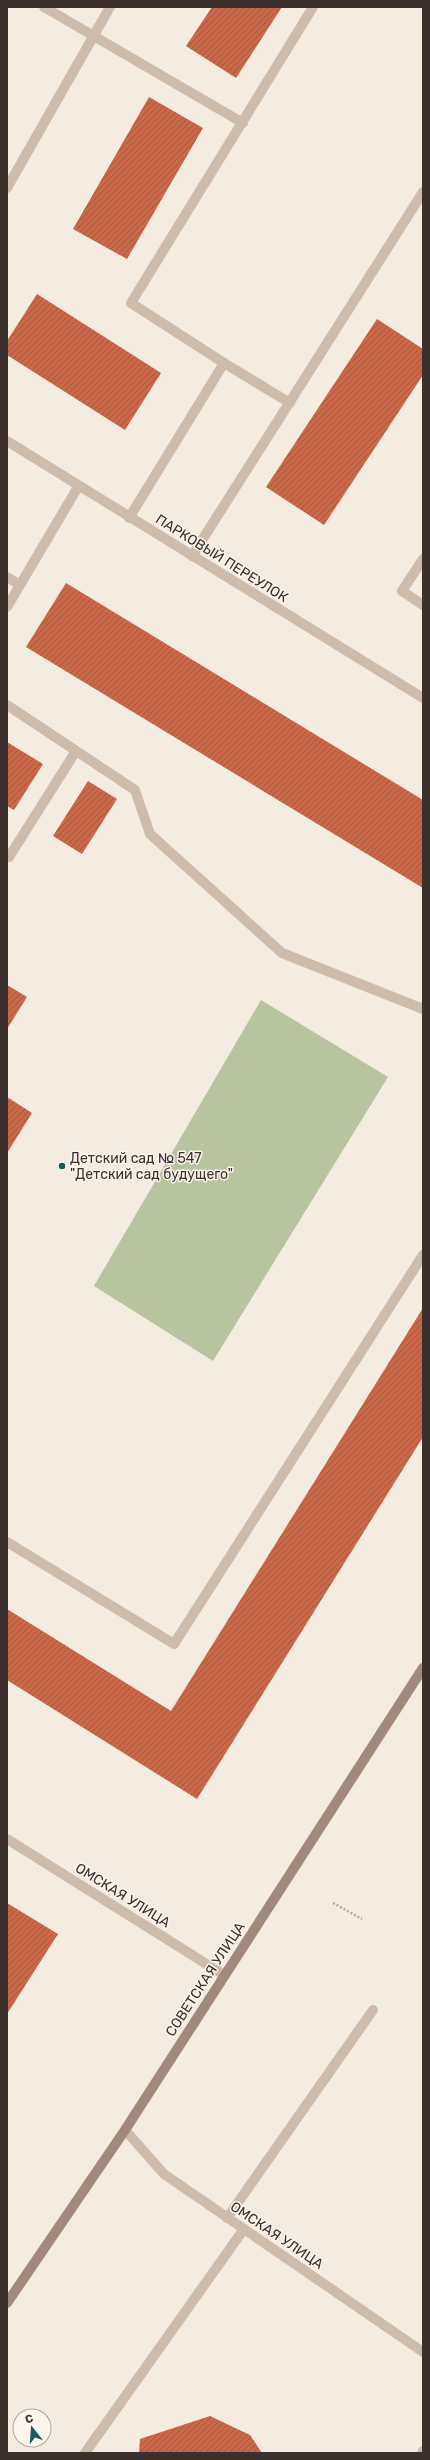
<svg xmlns="http://www.w3.org/2000/svg" width="430" height="2460" font-family="Rubik,sans-serif">
	<style>
		.green { fill: #b8c4a0 }
		.building { fill: url(#building-hatch) }
		.lines { fill: none; stroke-linecap: round; stroke-linejoin: round }
		.path { stroke: #b9a596; stroke-width: 2.5; stroke-dasharray: 2 2; stroke-linecap: butt }
		.lane { stroke: #cdbbac; stroke-width: 10 }
		.street { stroke: #cdbbac; stroke-width: 10 }
		.secondary { stroke: #a18a7d; stroke-width: 10 }
		.poi-dot { fill: #1f5a5e; stroke: #fbf5ee; stroke-width: 1.5 }
		.labels { text-anchor: middle; stroke-width: 3; stroke-linejoin: round; paint-order: stroke }
		.street-label { font-size: 14px; fill: #3b302b; stroke: #fbf5ee }
		.poi-label { font-size: 14px; fill: #3b302b; stroke: #fbf5ee; text-anchor: start }
	</style>
	<defs>
		<pattern id="building-hatch" width="6" height="6" patternUnits="userSpaceOnUse"><rect width="6" height="6" fill="#c8694b"/><path d="M-1 1l2-2M0 6l6-6M5 7l2-2" fill="none" stroke="#a4573f"/></pattern>
	</defs>
	<rect width="100%" height="100%" fill="#f4ebe1"/>
	<path class="green" d="M261 1000 388 1077 213 1361 94 1286Z"/>
	<path class="building" d="M212 7H282L236 78 186 46Z
		M149 97 203 128 127 259 73 229Z
		M37 294 161 373 125 430 7 355V341Z
		M377 319 423 349V375L324 525 266 487Z
		M66 583 423 800V888L26 647Z
		M7 742 43 764 14 810 7 806Z
		M88 781 117 799 82 854 53 836Z
		M7 985 27 997 7 1029Z
		M7 1097 32 1113 7 1153Z
		M423 1308V1437L197 1799 7 1680V1609L171 1711Z
		M7 1903 58 1934 7 2014Z
		M210 2416 250 2435 262 2453H139L140 2439Z"/>
	<g class="lines">
		<path class="path" d="M333 1903 362 1919"/>
		<path class="lane" d="M44 7 243 123
			M224 363 290 403
			M129 518 224 363 131 303 313 7
			M192 556 423 192
			M423 559 402 591 423 605
			M7 577 20 585
			M7 607 78 487
			M7 705 135 790 150 834 282 953 423 1009
			M9 857 76 751
			M7 1542 174 1644 423 1255
			M227 2218 373 2010
			M85 2453 244 2229
			M422 2453 423 2451"/>
		<path class="street" d="M7 188 110 7
			M7 441 423 698
			M7 1839 224 1975
			M125 2130 164 2174 423 2352"/>
		<path class="secondary" d="M7 2303 125 2130 423 1668"/>
	</g>
	<circle class="poi-dot" cx="62" cy="1166" r="4"/>
	<g class="labels">
		<g class="street-label">
			<text transform="translate(222 558) rotate(32)" y="5">ПАРКОВЫЙ ПЕРЕУЛОК</text>
			<text transform="translate(123 1895) rotate(32)" y="5">ОМСКАЯ УЛИЦА</text>
			<text transform="translate(205 1979) rotate(-57)" y="5">СОВЕТСКАЯ УЛИЦА</text>
			<text transform="translate(277 2235) rotate(34)" y="5">ОМСКАЯ УЛИЦА</text>
		</g>
		<g class="poi-label">
			<text x="70" y="1163">Детский сад № 547<tspan x="70" dy="16">"Детский сад будущего"</tspan></text>
		</g>
	</g>
	<rect width="430" height="2460" fill="none" stroke="#3b302b" stroke-width="16"/>
	<g transform="translate(32 2428) rotate(343)"><circle r="19" fill="#fbf5ee" stroke="#aea6a0"/>
	<path d="M0-3L7 15L0 10L-7 15Z" fill="#1f5a5e"/>
	<text y="-6" font-size="11" font-weight="bold" text-anchor="middle" fill="#3b302b">С</text>
	</g>
</svg>
